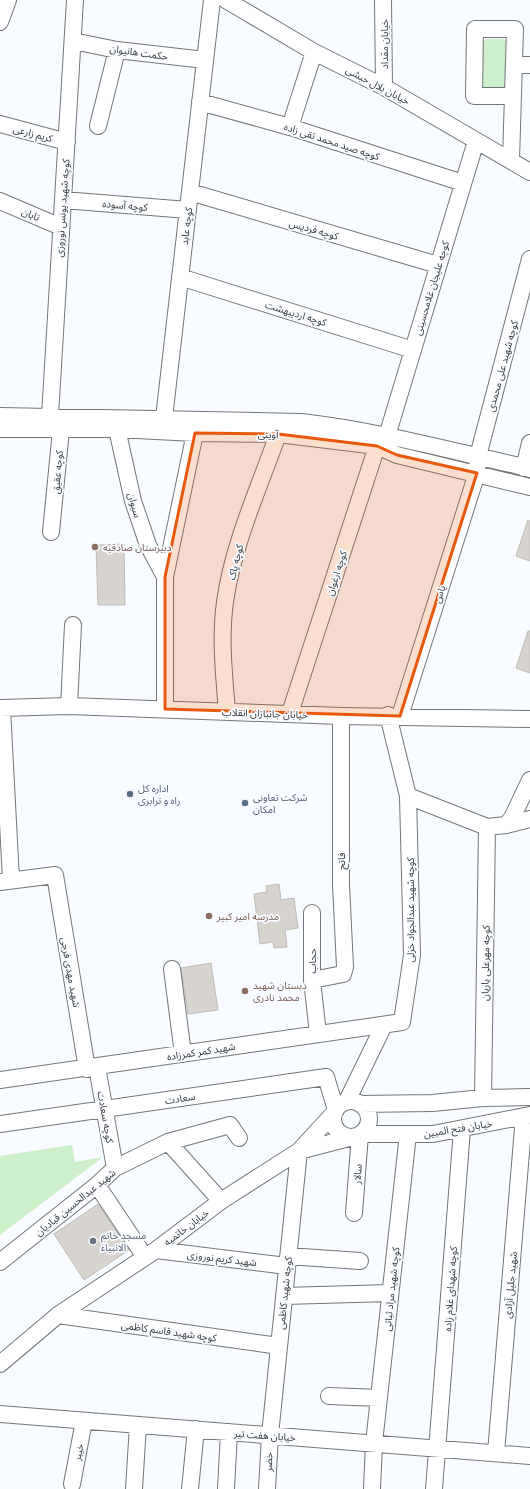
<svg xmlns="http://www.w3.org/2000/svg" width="530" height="1489" font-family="Merriweather,'Noto Sans Arabic',serif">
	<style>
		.green { fill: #cdefc9 }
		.building { fill: #d7d4cf; stroke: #bfbcb8 }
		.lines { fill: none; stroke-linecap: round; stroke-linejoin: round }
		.minor-casing { stroke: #727679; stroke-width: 18 }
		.minor { stroke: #fff; stroke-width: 16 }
		.marked { fill: #e8590c; fill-opacity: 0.2; stroke: #e8590c; stroke-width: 3; stroke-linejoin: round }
		.education-dot { fill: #8d6e63; stroke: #f8fbff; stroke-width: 1.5 }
		.service-dot { fill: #5c6f8a; stroke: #f8fbff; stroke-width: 1.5 }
		.worship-dot { fill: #6b7280; stroke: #f8fbff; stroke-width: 1.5 }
		.labels { text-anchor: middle; stroke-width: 3.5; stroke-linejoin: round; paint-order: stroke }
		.street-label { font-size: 10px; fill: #393b3c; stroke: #f8fbff }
		.education-label { font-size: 10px; fill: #785e54; stroke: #f8fbff; text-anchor: start }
		.service-label { font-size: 10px; fill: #4e5e75; stroke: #f8fbff; text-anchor: start }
		.worship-label { font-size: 10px; fill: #5b616d; stroke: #f8fbff; text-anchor: start }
	</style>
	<rect width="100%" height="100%" fill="#f8fbff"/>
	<path class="green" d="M486 39H504L510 43 509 86 503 91H486L480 85V44Z
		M72 1145 75 1162 103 1157 0 1235V1156Z"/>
	<path class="building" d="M528 520 530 521V561L516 556Z
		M124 544 125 605H98L96 545Z
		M528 631H530V673L516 668Z
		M279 884 281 900 294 898 298 928 285 930 287 947 274 948 273 942 260 944 254 894 267 892 266 886Z
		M211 963 218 1010 188 1014 181 968Z
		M98 1204 129 1250 84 1280 54 1234Z"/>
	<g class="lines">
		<g class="minor-casing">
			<path id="minor" d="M226 0 314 52 384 87 530 172
				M383 0 384 87
				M0 22 8 0
				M73 41 117 50 205 60
				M514 65H530
				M200 102 290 127 463 183
				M0 124 67 142
				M98 126 117 50
				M290 127 314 52
				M511 160C512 116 514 73 515 29H475L474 96H513
				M190 192 438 265
				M63 200 188 210
				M0 201 61 227
				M180 277 413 350
				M0 416 301 422C373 430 444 449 515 465L530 469
				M164 418 212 0
				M0 429H117L195 433 278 434 377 446 397 455 530 487
				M117 429 133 501 148 545 165 577
				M524 468 530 443
				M51 532 61 430 50 416 75 0
				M69 706 73 625
				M0 708 69 706 341 716 530 719
				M2 708 11 880
				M165 709V577L195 433 187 429
				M227 711C224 675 220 638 225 602 233 544 259 488 278 434L284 425
				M290 713 377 446 387 436 476 141
				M388 715 408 796 487 827 506 825 512 818 530 780
				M400 716 477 473 478 456 530 259
				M506 825 530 819
				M0 882 55 875 87 1069
				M312 913V980L318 1034
				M172 969 183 1054
				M312 980 343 974 345 967 341 885V716
				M97 1067 115 1168
				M0 1080 402 1022 412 955 408 796
				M483 1098 487 827
				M347 1101 384 1025
				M333 1119a18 18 0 1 1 36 0a18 18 0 1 1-36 0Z
				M360 1104 432 1103 483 1098 530 1097
				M0 1124 326 1077 336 1110
				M361 1134H433L530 1115
				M168 1142 221 1201
				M299 1151 353 1137
				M97 1185 145 1257
				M354 1213 360 1134
				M156 1250 287 1266
				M288 1256 360 1261
				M0 1262 97 1185 115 1168 168 1142 230 1125 239 1138
				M284 1296 390 1293
				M58 1315 279 1346
				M0 1364 58 1315 156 1250 221 1201 299 1151 334 1113
				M329 1396 379 1398
				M0 1414 530 1456
				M496 1453 524 1116
				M72 1484 84 1421
				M134 1489 138 1425
				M190 1489 196 1429
				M226 1489 229 1432
				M267 1489 270 1435 299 1151
				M372 1489 374 1443 408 1134
				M434 1489 462 1129"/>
		</g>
		<use href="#minor" class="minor"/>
	</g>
	<path class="marked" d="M195 433 278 434 377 446 397 455 477 473 400 716 165 709V577Z"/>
	<g class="education-dot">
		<circle cx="95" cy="547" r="4"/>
		<circle cx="209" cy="916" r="4"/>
		<circle cx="245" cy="991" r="4"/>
	</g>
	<g class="service-dot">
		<circle cx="130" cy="794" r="4"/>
		<circle cx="245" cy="803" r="4"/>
	</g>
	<circle class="worship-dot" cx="93" cy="1241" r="4"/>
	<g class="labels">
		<g class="street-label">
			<text transform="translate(384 44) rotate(-90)" y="4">خیابان مقداد</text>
			<text transform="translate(139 52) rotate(8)" y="4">حکمت هانیوان</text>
			<text transform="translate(378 85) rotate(28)" y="4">خیابان بلال حبشی</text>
			<text transform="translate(33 133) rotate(15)" y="4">کریم زارعی</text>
			<text transform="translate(332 141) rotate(18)" y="4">کوچه صید محمد تقی زاده</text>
			<text transform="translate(125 205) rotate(5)" y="4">کوچه آسوده</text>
			<text transform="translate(62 208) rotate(-86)" y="4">کوچه شهید یونس نوروزی</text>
			<text transform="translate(31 214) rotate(23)" y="4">تابان</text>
			<text transform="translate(186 226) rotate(-83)" y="4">کوچه عابد</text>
			<text transform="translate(314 229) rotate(16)" y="4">کوچه فردیس</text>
			<text transform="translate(431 288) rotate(-73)" y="4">کوچه علیجان غلامحسینی</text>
			<text transform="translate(296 313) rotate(17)" y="4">کوچه اردیبهشت</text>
			<text transform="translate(502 366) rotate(-75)" y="4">کوچه شهید علی محمدی</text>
			<text transform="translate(268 434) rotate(1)" y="4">آوینی</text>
			<text transform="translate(57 472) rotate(-85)" y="4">کوچه عقیق</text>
			<text transform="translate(135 505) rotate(74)" y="4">سیوان</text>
			<text transform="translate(235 562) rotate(-76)" y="4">کوچه پاک</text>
			<text transform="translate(336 573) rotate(-72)" y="4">کوچه ارغوان</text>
			<text transform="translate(439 594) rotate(-72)" y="4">یاس</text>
			<text transform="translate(265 713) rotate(2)" y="4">خیابان جانبازان انقلاب</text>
			<text transform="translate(341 861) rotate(-90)" y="4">فاتح</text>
			<text transform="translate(410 910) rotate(-90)" y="4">کوچه شهید عبدالجواد خزلی</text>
			<text transform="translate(312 961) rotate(-90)" y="4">حجاب</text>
			<text transform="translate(485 963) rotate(-89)" y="4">کوچه مهرعلی یاریان</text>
			<text transform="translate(71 972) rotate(80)" y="4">شهید مهدی فرجی</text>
			<text transform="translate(201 1051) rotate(-9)" y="4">شهید کمر کمرزاده</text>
			<text transform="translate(180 1098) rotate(-9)" y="4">سعادت</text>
			<text transform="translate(106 1117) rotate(80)" y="4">کوچه سعادت</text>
			<text transform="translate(458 1128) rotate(-9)" y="4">خیابان فتح المبین</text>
			<text transform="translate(357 1174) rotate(-86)" y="4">سالار</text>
			<text transform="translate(75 1202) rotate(-39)" y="4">شهید عبدالحسین قبادیان</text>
			<text transform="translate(186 1227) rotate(-37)" y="4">خیابان خاتمیه</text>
			<text transform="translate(222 1258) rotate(7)" y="4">شهید کریم نوروزی</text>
			<text transform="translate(510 1285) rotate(-85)" y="4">شهید جلیل آزادی</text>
			<text transform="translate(391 1289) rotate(-84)" y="4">کوچه شهید مراد ثباتی</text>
			<text transform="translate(450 1289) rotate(-86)" y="4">کوچه شهدای غلام زاده</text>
			<text transform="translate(284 1293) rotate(-84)" y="4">کوچه شهید کاظمی</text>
			<text transform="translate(169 1331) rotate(8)" y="4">کوچه شهید قاسم کاظمی</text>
			<text transform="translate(265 1435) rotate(4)" y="4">خیابان هفت تیر</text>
			<text transform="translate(78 1452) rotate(-79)" y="4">خیبر</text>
			<text transform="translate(268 1462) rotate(-88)" y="4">خضر</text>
		</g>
		<g class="education-label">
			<text x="103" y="551">دبیرستان صادقیه</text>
			<text x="217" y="920">مدرسه امیر کبیر</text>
			<text x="253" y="989">دبستان شهید<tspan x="253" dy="12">محمد نادری</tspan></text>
		</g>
		<g class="service-label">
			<text x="138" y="792">اداره کل<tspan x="138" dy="12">راه و ترابری</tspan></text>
			<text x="253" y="801">شرکت تعاونی<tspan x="253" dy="12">امکان</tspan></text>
		</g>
		<g class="worship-label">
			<text x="101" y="1239">مسجد خاتم<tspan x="101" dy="12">الانبیاء</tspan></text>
		</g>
	</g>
</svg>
